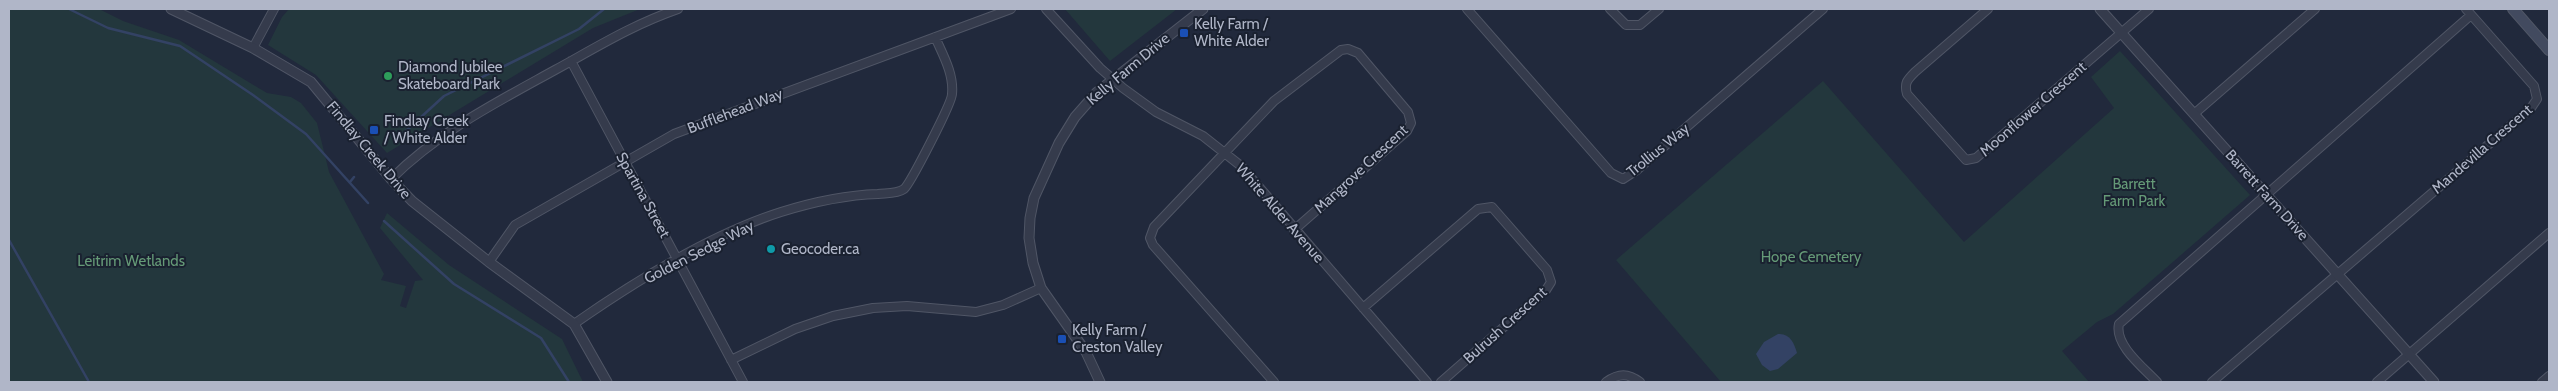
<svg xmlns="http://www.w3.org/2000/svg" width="2558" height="391" font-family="Cabin,sans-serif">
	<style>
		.green { fill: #23373d }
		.water { fill: #334264 }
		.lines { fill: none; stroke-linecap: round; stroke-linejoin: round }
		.stream { stroke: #334264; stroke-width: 2.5 }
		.minor-casing { stroke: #505666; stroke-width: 10 }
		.tertiary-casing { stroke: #505666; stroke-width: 11 }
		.secondary-casing { stroke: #505666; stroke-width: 12 }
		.minor { stroke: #353b4c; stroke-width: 8 }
		.tertiary { stroke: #353b4c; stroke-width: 9 }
		.secondary { stroke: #424a5f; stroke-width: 10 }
		.transit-dot { fill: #1a4fb4; stroke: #1a2130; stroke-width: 2 }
		.leisure-dot { fill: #2e9e5b; stroke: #1a2130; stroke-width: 2 }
		.culture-dot { fill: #0f9aa8; stroke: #1a2130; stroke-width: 2 }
		.labels { text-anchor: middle; stroke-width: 4; stroke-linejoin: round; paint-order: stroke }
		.poi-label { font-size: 15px; fill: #b0b6c8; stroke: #1a2130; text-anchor: start }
		.street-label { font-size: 15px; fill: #b0b6c8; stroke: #1a2130 }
		.park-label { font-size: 15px; fill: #659a77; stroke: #1a2130 }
	</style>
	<rect width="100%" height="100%" fill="#21293c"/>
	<path class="green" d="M9 9H99L123 21 179 40 267 93 291 97 301 103 317 123 329 172 384 274 381 280 406 286 400 306 406 308 415 281 423 280 380 228 387 213 449 265 562 339 583 382H9Z
		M289 9H640L593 28 387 153 316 75 268 45 282 17Z
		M1065 9H1177L1110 61Z
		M2120 51 2250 195 2113 314 2097 322 2062 351 2089 382H1721L1616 260 1823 81 1964 242 2114 108 2091 77Z"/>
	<path class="water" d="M1778 334C1790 333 1794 343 1797 353L1778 369 1770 371 1762 365 1756 354 1764 342Z"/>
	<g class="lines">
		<path class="stream" d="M69 9 108 28 180 46 253 95 306 134 368 203
			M395 141 444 96 579 29 604 9
			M350 182 354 177
			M384 221 454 284 541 338 569 382
			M9 240 89 382"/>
		<g class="minor-casing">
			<path id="minor" d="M1046 9 1100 68 1123 88 1156 112 1203 136 1241 166 1427 382
				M1467 9 1611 173 1623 179 1637 170 1823 9
				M1610 9 1626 25H1640L1659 9
				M1988 9 1915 72C1907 80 1904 83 1907 94L1966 160 1976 158 2149 9
				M253 48 274 9
				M571 61 743 382
				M2194 114 2315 9
				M391 179C438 132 497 102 555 70 597 47 632 25 678 9
				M489 262 515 225 674 134 1011 9
				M1363 308 1478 209 1492 207 1547 270 1551 282 1546 290 1441 382
				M574 324C634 282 712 234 781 212 813 202 846 195 878 194 886 193 897 194 904 189 910 184 952 103 952 94 954 74 943 55 935 37
				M731 360 795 329 833 316 873 308 907 306 976 312 1003 305 1041 288
				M1274 382 1153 245 1150 238 1154 227 1274 101 1341 50 1348 49 1358 53 1408 112 1411 123 1407 131 1294 230
				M1606 382C1619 373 1628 373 1640 382
				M2157 382C2144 368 2114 345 2119 324L2471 15
				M2212 382 2531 108 2537 99 2534 86 2466 9
				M2377 382 2549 233
				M2542 382 2549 376"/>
		</g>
		<g class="tertiary-casing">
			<path id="tertiary" d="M171 9 253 48 311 82 391 179 412 201 489 262 574 324 607 382
				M2100 9 2434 382
				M1100 382 1086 352 1041 288 1033 263 1029 238 1030 218 1034 198 1059 143 1075 117 1097 92 1203 9"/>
		</g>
		<g class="secondary-casing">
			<path id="secondary" d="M2513 9 2549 50"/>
		</g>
		<use href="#minor" class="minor"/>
		<use href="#tertiary" class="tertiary"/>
		<use href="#secondary" class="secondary"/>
	</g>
	<g class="transit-dot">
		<rect x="1179" y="28" width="10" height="10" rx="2.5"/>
		<rect x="369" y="125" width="10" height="10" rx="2.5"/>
		<rect x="1057" y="334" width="10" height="10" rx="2.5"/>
	</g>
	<circle class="leisure-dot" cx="388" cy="76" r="5"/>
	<circle class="culture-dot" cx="771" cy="249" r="5"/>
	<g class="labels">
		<g class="poi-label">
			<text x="1194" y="29">Kelly Farm /<tspan x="1194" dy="17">White Alder</tspan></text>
			<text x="398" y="72">Diamond Jubilee<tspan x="398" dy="17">Skateboard Park</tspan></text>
			<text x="384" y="126">Findlay Creek<tspan x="384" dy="17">/ White Alder</tspan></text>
			<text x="781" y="254">Geocoder.ca</text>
			<text x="1072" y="335">Kelly Farm /<tspan x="1072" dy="17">Creston Valley</tspan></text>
		</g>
		<g class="street-label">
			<text transform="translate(1128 69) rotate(-40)" y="5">Kelly Farm Drive</text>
			<text transform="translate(2033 109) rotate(-41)" y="5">Moonflower Crescent</text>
			<text transform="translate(735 111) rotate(-21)" y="5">Bufflehead Way</text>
			<text transform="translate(2482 149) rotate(-41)" y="5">Mandevilla Crescent</text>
			<text transform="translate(369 150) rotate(50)" y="5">Findlay Creek Drive</text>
			<text transform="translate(1658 150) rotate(-39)" y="5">Trollius Way</text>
			<text transform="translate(1361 169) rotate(-43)" y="5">Mangrove Crescent</text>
			<text transform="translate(643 195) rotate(61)" y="5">Spartina Street</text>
			<text transform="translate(2267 195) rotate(48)" y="5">Barrett Farm Drive</text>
			<text transform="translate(1280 213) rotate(49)" y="5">White Alder Avenue</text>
			<text transform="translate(699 252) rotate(-27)" y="5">Golden Sedge Way</text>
			<text transform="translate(1505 325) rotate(-42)" y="5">Bulrush Crescent</text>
		</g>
		<g class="park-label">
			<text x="2134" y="189">Barrett<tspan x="2134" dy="17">Farm Park</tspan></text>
			<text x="1811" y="262">Hope Cemetery</text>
			<text x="131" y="266">Leitrim Wetlands</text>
		</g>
	</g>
	<rect width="2558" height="391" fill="none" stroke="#b0b6c8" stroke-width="20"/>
</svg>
